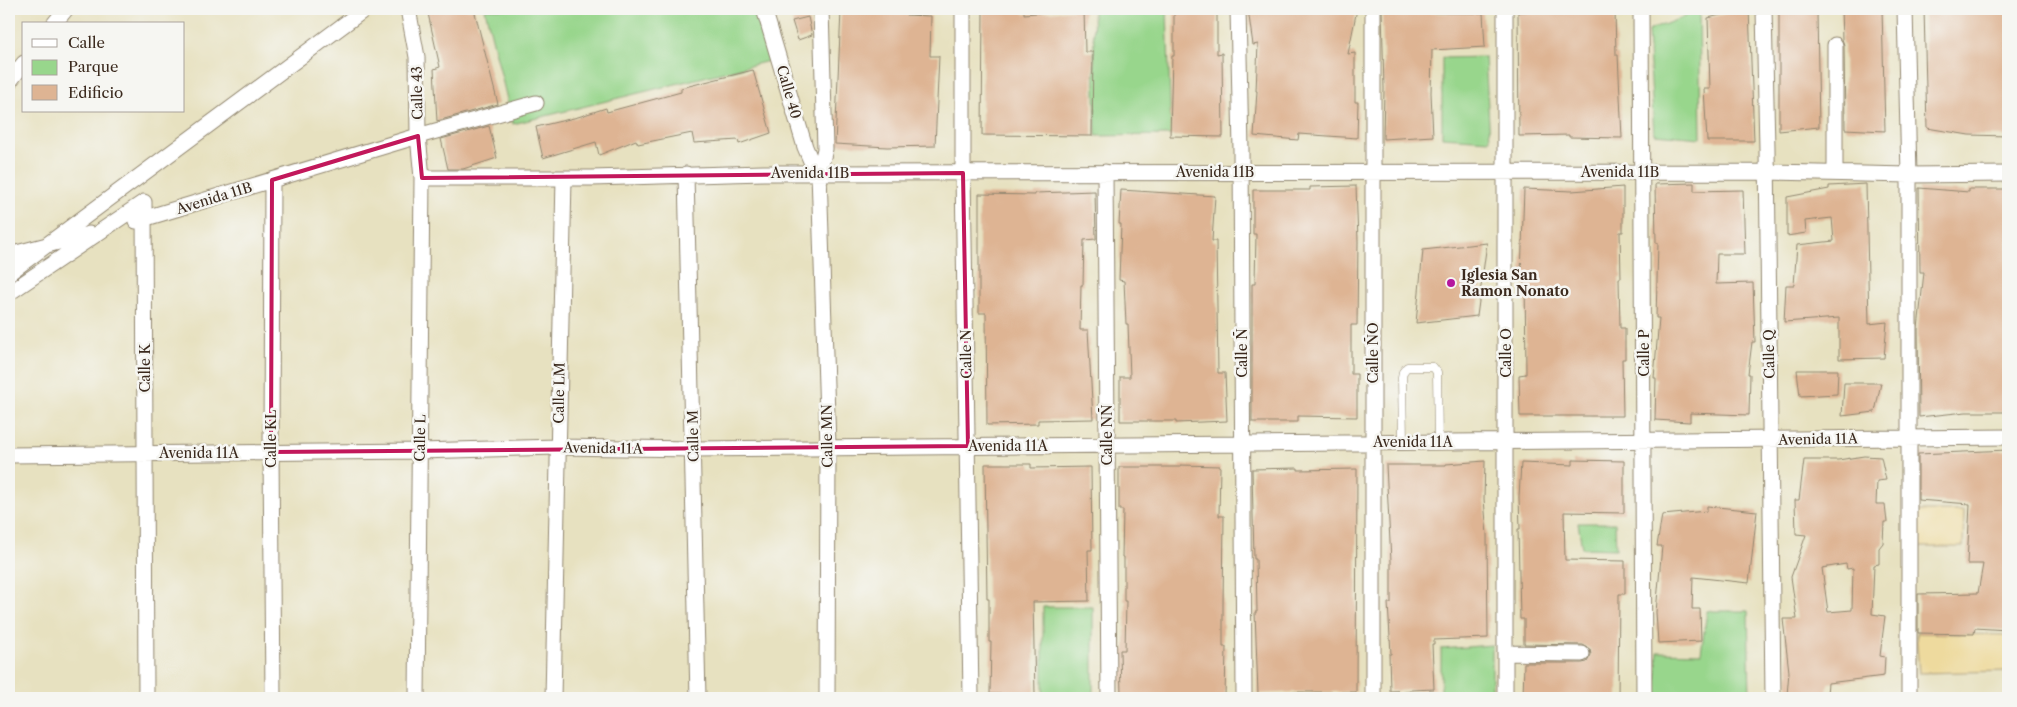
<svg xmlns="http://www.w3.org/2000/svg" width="2017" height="707" font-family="'Libre Caslon Text',serif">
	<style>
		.green { fill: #98d68c; stroke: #6a8055 }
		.sand { fill: #eeda9e; stroke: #94825e }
		.building { fill: #deb493; fill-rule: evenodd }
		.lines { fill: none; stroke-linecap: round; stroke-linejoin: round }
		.service-casing { stroke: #91866f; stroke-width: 9 }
		.minor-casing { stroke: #91866f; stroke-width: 17 }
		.service { stroke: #fff; stroke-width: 8 }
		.minor { stroke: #fff; stroke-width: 15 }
		.marked { fill: none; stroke: #c2185b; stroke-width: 4; stroke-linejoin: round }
		.poi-dot { fill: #b5179e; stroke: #f6f6f2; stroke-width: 2 }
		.labels { text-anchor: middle; stroke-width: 5; stroke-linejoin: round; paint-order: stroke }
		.street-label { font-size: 14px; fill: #3b2a1e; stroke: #f6f6f2 }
		.poi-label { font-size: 14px; font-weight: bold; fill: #3b2a1e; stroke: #f6f6f2; text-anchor: start }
	</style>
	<rect width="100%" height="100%" fill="#f6f6f2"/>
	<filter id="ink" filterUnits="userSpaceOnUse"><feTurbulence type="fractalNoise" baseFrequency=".02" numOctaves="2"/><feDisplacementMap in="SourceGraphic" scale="10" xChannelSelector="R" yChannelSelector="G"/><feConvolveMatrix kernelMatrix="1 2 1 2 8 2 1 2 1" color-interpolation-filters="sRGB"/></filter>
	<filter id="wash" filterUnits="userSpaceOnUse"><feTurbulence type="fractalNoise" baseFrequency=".0096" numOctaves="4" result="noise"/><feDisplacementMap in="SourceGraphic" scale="20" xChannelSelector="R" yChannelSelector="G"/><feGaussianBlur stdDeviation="1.12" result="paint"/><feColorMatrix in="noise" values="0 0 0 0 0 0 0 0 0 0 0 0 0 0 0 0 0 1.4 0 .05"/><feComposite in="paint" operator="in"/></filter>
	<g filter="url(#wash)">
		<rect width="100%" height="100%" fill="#e7e1c0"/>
		<path class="green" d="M485 9H755L769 61 513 124Z
			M1093 9H1167L1171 135 1096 136Z
			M1699 11 1701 138 1654 134 1648 31Z
			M1485 57 1490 140 1442 137V58Z
			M1578 523H1615L1616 549 1582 548Z
			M1043 607H1093V694H1043Z
			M1707 611H1748L1750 698H1655L1658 652 1701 653Z
			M1492 645V695L1441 696V649Z"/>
		<path class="sand" d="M1916 511H1964L1963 547H1914Z
			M1916 633 2008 635V671L1919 673Z"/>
		<g id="blocks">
			<path class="building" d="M427 9H474L498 104 437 121 434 69 440 67Z
				M887 9H905L906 15 931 16 930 56H939L935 146 887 147 835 144 841 11H887Z
				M983 9H1024V14L1084 9 1085 52H1093L1092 136 982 135Z
				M1248 9H1357L1348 54 1355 53V102H1358L1357 138 1299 134 1298 140 1254 136 1257 91H1256L1258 44 1253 45Z
				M1382 9H1430V13H1483L1485 47 1432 50 1431 93 1433 136 1383 139 1384 89Z
				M1745 9H1749L1754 141H1707L1704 89H1710L1708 18Z
				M1841 9H1882L1885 131 1845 129 1844 45 1842 39Z
				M1924 9H2008V136L1969 135 1927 128Z
				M1563 10H1615L1616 55H1618L1622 138 1569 137V135L1519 136 1518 12Z
				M1174 11H1217V54L1222 53 1223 137 1170 136 1172 56H1174Z
				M1817 12 1819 127 1779 131V13Z
				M808 17 812 35 798 40 792 21Z
				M753 70 771 133 739 144 738 140 694 143 692 133 638 144 636 140 599 155 596 142 543 158 536 127 578 117 606 108 607 112 681 92V88Z
				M489 126 497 158 463 169H448L441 139Z
				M1694 183V191L1743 190 1745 254H1717L1716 284 1753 283 1755 342H1752L1748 374H1750L1749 415 1690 413V422L1655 420 1656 378H1654L1659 318H1656L1658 243H1656L1655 184Z
				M1866 184 1869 324 1887 322 1884 358 1839 359V318L1784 322 1786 285H1794L1797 245 1834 241 1832 218 1805 221 1806 233 1787 236V197L1829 189V186Z
				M1356 186 1358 241 1357 325H1351V374H1357V417L1298 416V422H1252V284H1255L1256 234H1253V190H1310V187Z
				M1623 187V232H1620L1621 278H1619L1620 328H1625V359H1622L1623 416H1520L1519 375 1526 374 1525 275H1521L1524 189 1572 191Z
				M1919 188 1969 192V189H2008V412H1966L1919 417 1918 329 1924 272H1920Z
				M1121 190 1215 196 1212 241H1216L1218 373H1225L1227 421 1176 423V421H1120V377H1130L1128 324H1126L1124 281 1119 280 1121 224H1119Z
				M1095 191 1096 239 1084 240 1083 285H1081L1080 330H1088L1093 419 1038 420V424L987 425 986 313H979V194L1035 195V193Z
				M1487 243 1477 316 1416 323 1423 250Z
				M1797 370H1838L1837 394 1800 396Z
				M1844 383H1881L1875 412 1842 416Z
				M2008 450 2007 630 1975 628 1974 634 1918 633V594L1978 593 1983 564H1967L1970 504 1918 500V454Z
				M1864 456 1881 457 1886 480 1877 481 1876 504H1885L1887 522H1884L1883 543 1879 548V564L1874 565 1872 614 1885 616 1880 656 1885 657 1884 676 1828 683 1827 694 1787 695 1789 672 1783 619H1797L1791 577 1806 535 1796 534 1795 500H1799L1804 460H1838ZM1846 564 1847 569 1853 568 1852 610 1828 612 1822 568Z
				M1573 460 1624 461V513L1564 512 1565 560 1625 561V594H1619L1618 698H1523L1524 663H1582L1587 662 1591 655 1590 649 1583 645 1524 644V619H1520L1518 529H1520L1519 497 1521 463 1573 465Z
				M1485 461 1484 499 1487 535 1488 638 1434 640V644H1432L1434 689 1390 691 1389 654H1391L1388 603H1391V561L1386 465H1446V464Z
				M985 464H1031V468L1091 467 1092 550H1088L1089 601 1033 602 1035 695 990 694 991 642H989V599H987Z
				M1180 465 1220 466 1219 516H1224L1223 605V647H1226L1225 698 1121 696 1120 650H1125L1126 601H1124V557H1122L1123 510H1119V467H1180Z
				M1298 468V470L1357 469 1356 692H1297L1258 694 1255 612H1257L1256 559H1254L1252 469Z
				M1707 506 1757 511 1749 583 1693 577 1692 609H1700L1701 641 1658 643 1656 612 1662 546H1657L1662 515 1707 511Z"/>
		</g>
	</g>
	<g filter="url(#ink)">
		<use href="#blocks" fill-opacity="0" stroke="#91866f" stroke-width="1"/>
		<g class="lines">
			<g class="service-casing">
				<path id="service" d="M1403 443 1402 378 1403 372 1407 367H1433L1437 372 1438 442"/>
			</g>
			<g class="minor-casing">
				<path id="minor" d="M408 9 417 57 418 136 422 178 417 698
					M764 9 805 147 811 161 819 173
					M821 9 825 149 819 173 828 446 827 698
					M963 9V173L971 698
					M1238 9 1241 150 1244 698
					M1373 9V698
					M1641 9 1644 698
					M1764 9 1767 149 1773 698
					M1905 9 1909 175V698
					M54 24 66 9
					M9 82 24 63
					M1105 172 1109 698
					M1835 173V45
					M686 174 698 698
					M422 178H592L763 173 1768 172 1909 175 2008 174
					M272 180 271 452 273 698
					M136 221 418 136 536 103
					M9 255 89 234
					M9 273 365 9
					M9 293 144 202 146 698
					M9 455 420 451 557 447 694 449 2008 437
					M1505 653 1582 654
					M553 698 564 178
					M1505 698V9"/>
			</g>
			<use href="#service" class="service"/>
			<use href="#minor" class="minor"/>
		</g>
	</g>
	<path class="marked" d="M418 136 422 178 963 173 968 446 271 452 272 180Z"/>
	<circle class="poi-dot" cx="1451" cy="283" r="5"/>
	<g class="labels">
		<g class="street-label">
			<text transform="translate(789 92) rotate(74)" y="5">Calle 40</text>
			<text transform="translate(417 93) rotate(-91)" y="5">Calle 43</text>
			<text x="1215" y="177">Avenida 11B</text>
			<text x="1620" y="177">Avenida 11B</text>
			<text x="810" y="178">Avenida 11B</text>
			<text transform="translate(214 198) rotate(-17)" y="5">Avenida 11B</text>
			<text transform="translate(1242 353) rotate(-90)" y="5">Calle Ñ</text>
			<text transform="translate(1373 353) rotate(-90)" y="5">Calle ÑO</text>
			<text transform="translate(1506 353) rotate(-90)" y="5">Calle O</text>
			<text transform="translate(1644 353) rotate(-90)" y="5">Calle P</text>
			<text transform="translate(966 354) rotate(-91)" y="5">Calle N</text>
			<text transform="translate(1769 354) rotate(-91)" y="5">Calle Q</text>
			<text transform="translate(145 368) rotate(-90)" y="5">Calle K</text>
			<text transform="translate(559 393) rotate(-89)" y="5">Calle LM</text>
			<text transform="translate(1107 435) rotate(-90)" y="5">Calle NÑ</text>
			<text transform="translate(693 436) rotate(-91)" y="5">Calle M</text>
			<text transform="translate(827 436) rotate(-91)" y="5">Calle MN</text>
			<text transform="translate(420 438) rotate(-89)" y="5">Calle L</text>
			<text transform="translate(271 439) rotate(-90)" y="5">Calle KL</text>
			<text transform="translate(1818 439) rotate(-1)" y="5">Avenida 11A</text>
			<text x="1413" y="447">Avenida 11A</text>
			<text x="1008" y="451">Avenida 11A</text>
			<text transform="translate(603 448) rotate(1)" y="5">Avenida 11A</text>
			<text x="199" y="458">Avenida 11A</text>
		</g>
		<g class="poi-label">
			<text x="1461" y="280">Iglesia San<tspan x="1461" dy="16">Ramon Nonato</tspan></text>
		</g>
	</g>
	<rect width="2017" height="707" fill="none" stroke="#f6f6f2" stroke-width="30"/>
	<rect x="22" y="22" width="162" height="90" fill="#f6f6f2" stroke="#aba49d"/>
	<rect x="32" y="39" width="25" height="8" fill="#ffffff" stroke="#aba49d"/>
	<text x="68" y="48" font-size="15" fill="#3b2a1e">Calle</text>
	<rect x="32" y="60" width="25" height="15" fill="#98d68c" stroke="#aba49d"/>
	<text x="68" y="72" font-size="15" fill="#3b2a1e">Parque</text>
	<rect x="32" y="85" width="25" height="15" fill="#deb493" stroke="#aba49d"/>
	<text x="68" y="98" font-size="15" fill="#3b2a1e">Edificio</text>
</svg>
